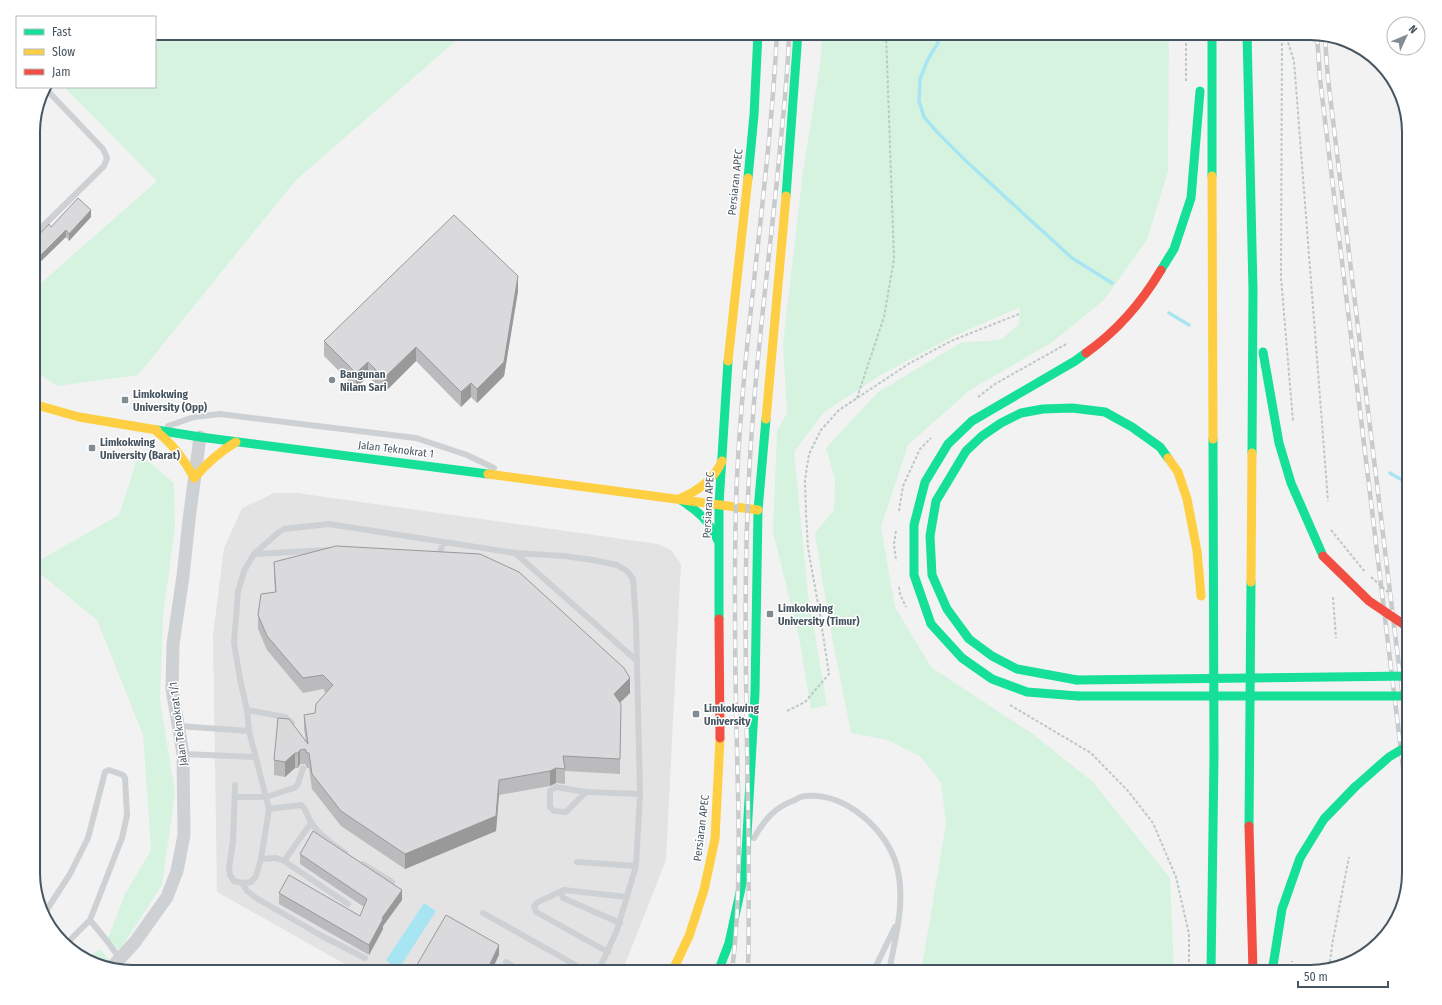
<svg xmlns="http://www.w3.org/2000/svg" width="1442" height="1005" font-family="'Fira Sans Condensed',sans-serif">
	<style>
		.education { fill: #e4e3e4 }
		.green { fill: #d6f3e0 }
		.water { fill: #a8e5f2 }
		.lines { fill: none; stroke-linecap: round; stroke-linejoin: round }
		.stream { stroke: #a8e5f2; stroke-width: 3.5 }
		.path { stroke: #bbc8c3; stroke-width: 2; stroke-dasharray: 3 2; stroke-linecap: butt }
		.lane { stroke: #ced1d3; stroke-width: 6 }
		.street { stroke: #ced1d3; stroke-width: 13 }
		.fast { stroke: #16e098; stroke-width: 9 }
		.slow { stroke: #ffcf43; stroke-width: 9 }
		.jam { stroke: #f24e42; stroke-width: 9 }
		.rail-casing { stroke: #c8cacc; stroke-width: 4.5 }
		.rail { stroke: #fff; stroke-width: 3; stroke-dasharray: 9; stroke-linecap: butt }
		.path-bridge { stroke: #bbc8c3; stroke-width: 2; stroke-dasharray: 3 2; stroke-linecap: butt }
		.fast-bridge { stroke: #16e098; stroke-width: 9 }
		.jam-bridge { stroke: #f24e42; stroke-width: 9 }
		.wall { fill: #bbbbbd }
		.shaded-wall { fill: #99999a }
		.building { fill: #dadadc; stroke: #99999a }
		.poi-dot { fill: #838c93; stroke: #fff; stroke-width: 1.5 }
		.labels { text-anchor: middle; stroke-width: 3; stroke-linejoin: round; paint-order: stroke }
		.street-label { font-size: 11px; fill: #475560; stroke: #fff }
		.poi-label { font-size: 11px; font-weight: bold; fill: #475560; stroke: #fff; text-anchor: start }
		.rim { fill: none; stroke: #475560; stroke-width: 2 }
	</style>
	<rect width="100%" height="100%" fill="#f3f2f2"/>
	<path class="education" d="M274 493H297L658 544 671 550 681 564 666 860 622 972H359L217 892 213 635 224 548 242 508Z"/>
	<path class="green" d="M155 33H465L296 180 138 375 57 386 33 370V290L157 181 64 87H155Z
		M822 33H1169L1168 171 1147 240 1104 300 1051 343 970 390 908 445 881 527 895 607 931 667 1034 735 1093 782 1170 878 1174 972H921L946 823 941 783 921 757 888 740 851 733 828 616 815 533 834 510 835 479 826 448 878 392 962 342 989 341 1002 339 1019 324 1020 307 954 336 884 373 824 412 794 452 808 594 827 705 811 709 799 637 773 532 777 431 787 413 783 343 803 172 821 58Z
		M139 453 174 483 175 526 163 617 160 700 175 793 162 885 120 950 107 941 125 894 151 850 143 735 97 620 42 575 33 580V564L119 515Z
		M100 949 110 961 106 964 87 958Z"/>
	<path class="water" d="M424 903 436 911 398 970 386 960Z"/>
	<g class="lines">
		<path class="stream" d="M938 33V43L928 59 920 79 919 101 924 117 937 132 966 161 1072 258 1112 283
			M1169 313 1189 325
			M1390 473 1409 484"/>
		<path class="path" d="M1282 33 1281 278 1293 421
			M1285 33 1294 61 1328 501
			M1186 81V33
			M978 397 995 384 1068 343
			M857 398 884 317 894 259 886 33
			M899 511 903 486 920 449 931 438
			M1331 530 1365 572
			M896 531 894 544 896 561
			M899 587 900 594 906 607
			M1333 597 1336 638
			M1010 705 1091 753 1128 791 1153 823 1176 877 1189 934V972
			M787 711 805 702 829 674 820 615 808 548 806 513 805 480 809 454 821 430 839 410 910 363 951 341 1019 314
			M1329 967 1333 940 1349 857
			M1291 972 1292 961"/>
		<path class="lane" d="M33 236 104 166 107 158 103 149 45 88
			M168 426 194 417 220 414 416 438 467 455 494 468
			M515 553 636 660
			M254 554 329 550
			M436 557 440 553 443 542
			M247 710 285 717 292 723
			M178 726 249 731
			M183 754 254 757
			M235 785 233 841 229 869 230 875 234 881 242 883 251 882 256 876 261 859 269 809 249 731 247 710 240 679 234 643 238 592 244 571 254 554 279 532 284 529 329 524 515 553 564 556 593 560 617 565 627 571 633 579 636 622 640 794 636 866 617 930 598 972
			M586 792 566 812 554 811 550 807V791L556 787 586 792 640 794
			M235 797H266L294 788 298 784 303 768
			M269 809 301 805C307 810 307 816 311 822 319 835 333 844 345 853
			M754 838C764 820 775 807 795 800 798 798 802 796 806 796 846 792 888 831 897 867 906 902 895 938 889 972
			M261 859 276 858 284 861 348 904
			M284 861 311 823
			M577 862 636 866
			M363 864 392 882
			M242 883 247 891 256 898 322 936 365 958
			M561 893 563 898 620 923
			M483 913 588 972
			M44 914 70 874 88 838 105 772 109 770 123 775 125 778 127 815 122 838 90 920 66 944
			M90 920 107 941 120 959
			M608 952 536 912 534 906 538 902 564 890 627 897
			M506 962 522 972
			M873 972 895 927"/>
		<path class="street" d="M113 966 135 942 167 897 177 871 184 835 183 754 172 689 173 644 183 576 189 520 200 437"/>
		<path class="fast" d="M1212 33V176
			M1247 33 1253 290 1252 453
			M748 178 754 115 758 33
			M786 196 798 33
			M1161 270 1174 249 1191 198 1200 91
			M1263 352 1279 443 1291 483 1323 556
			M157 430 200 437 488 474
			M679 499C697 510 710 521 718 541
			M719 619V504L728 361
			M1077 680 1017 669 992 656 969 639 947 609 932 575 930 536 936 501 966 451 982 436 1001 423 1021 413 1043 409 1072 408 1105 412 1132 427 1160 447 1168 458
			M1078 696 1027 692 992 679 962 658 931 624 914 575V525L925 482 948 444 972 421 1075 361 1086 353
			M1249 826 1251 582
			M718 972 729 943 745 870 755 693 758 510 766 419
			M1211 972 1214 757 1213 439
			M1272 972 1282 909 1300 858 1324 819 1355 787"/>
		<path class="slow" d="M1212 176 1213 439
			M728 361 748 178
			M33 404 79 417 157 430
			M766 419 786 196
			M156 431C173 444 184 459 194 478 207 463 219 452 236 442
			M1168 458 1178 472 1187 499 1197 551 1201 596
			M488 474 758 510
			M679 499C698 491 714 480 722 461
			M1251 582 1252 453
			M672 972 689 936 704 890 715 839 720 738"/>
		<path class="jam" d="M1086 353C1117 331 1142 302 1161 270
			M719 619 720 738
			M1249 826 1253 972"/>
		<g class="rail-casing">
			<path id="rail" d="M1317 35 1320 79 1409 817
				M1325 38 1328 79 1409 749
				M732 972C741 898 739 824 737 750 735 668 734 586 736 504 741 346 769 190 777 33
				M748 972C752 814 741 657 748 499 752 389 767 279 778 170 782 124 788 79 789 33"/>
		</g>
		<use href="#rail" class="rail"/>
		<path class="path-bridge" d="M1371 577 1390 594"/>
		<path class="fast-bridge" d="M1077 680 1409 676
			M1078 696H1409
			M1355 787 1389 757 1409 745"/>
		<path class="jam-bridge" d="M1323 556 1369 601 1409 628"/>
	</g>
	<path class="wall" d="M91 217 69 241 66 237 51 227Z
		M518 291 504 376 477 403 471 397 461 407 416 361 384 393 368 376 356 388 324 356V341Z
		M274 562 630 693 620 703V774L565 771V784L556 783 550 786 499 795 496 831 405 869 341 826 312 789 309 768H307L305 764H300L298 768H295L285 777 274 775V760L306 741 304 729V715L315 713 326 693 323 689 303 693 267 650 258 629V615L275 592 274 577Z
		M300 854 402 900 383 926V929L369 955 279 904V893L360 916 364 907 300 864Z"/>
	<path class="shaded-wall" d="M91 210V217L69 241V234Z
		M66 230V237L33 269V263Z
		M518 276V291L504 376 477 403V389Z
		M416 347V361L384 393V378Z
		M368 362V376L356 388V373Z
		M471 383V397L461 407V392Z
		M630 678V693L614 708V694Z
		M300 750V764L298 768V753Z
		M295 753V768L285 777V762Z
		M556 768V783L550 786V771Z
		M499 780V795L496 831 405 869V854Z
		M402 890V900L383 926V929L369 955V945L382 918Z
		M499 945V955L491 972H486Z"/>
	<path class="building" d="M78 198 91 210 69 234 66 230 33 263V241L49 224 51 227Z
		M454 215 518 276 504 362 477 389 471 383 461 392 416 347 384 378 368 362 356 373 324 341Z
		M336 546 480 554 519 572 624 668 630 678 614 694 621 704 620 759 563 756 565 769 556 768 550 771 499 780 496 816 405 854 341 811 312 774 309 753H307L305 749 300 750 298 753H295L285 762 274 760 278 718 289 719 308 744 304 715 315 713 316 704 333 685 323 675 303 678 267 636 258 615 261 594 276 592 274 562Z
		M313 831 402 890 382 918 383 919 369 945 279 893 289 875 360 916 367 899 300 854Z
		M446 915 499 945 486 972H418L414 970Z"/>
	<g class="poi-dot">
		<circle cx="332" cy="380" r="4"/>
		<rect x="121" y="396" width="8" height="8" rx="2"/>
		<rect x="88" y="444" width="8" height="8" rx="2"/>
		<rect x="766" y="610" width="8" height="8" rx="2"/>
		<rect x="692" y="710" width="8" height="8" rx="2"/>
	</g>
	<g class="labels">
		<g class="street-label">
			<text transform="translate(735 182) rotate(-84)" y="4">Persiaran APEC</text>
			<text transform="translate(396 449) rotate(7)" y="4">Jalan Teknokrat 1</text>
			<text transform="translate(708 505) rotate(-87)" y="4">Persiaran APEC</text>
			<text transform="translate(178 724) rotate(-97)" y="4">Jalan Teknokrat 1/1</text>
			<text transform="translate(701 828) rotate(-83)" y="4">Persiaran APEC</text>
		</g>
		<g class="poi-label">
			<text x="340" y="378">Bangunan<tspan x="340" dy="13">Nilam Sari</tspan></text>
			<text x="133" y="398">Limkokwing<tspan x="133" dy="13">University (Opp)</tspan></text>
			<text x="100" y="446">Limkokwing<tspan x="100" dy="13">University (Barat)</tspan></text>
			<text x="778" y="612">Limkokwing<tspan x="778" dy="13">University (Timur)</tspan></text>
			<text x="704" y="712">Limkokwing<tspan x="704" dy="13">University</tspan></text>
		</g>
	</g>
	<path d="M0 0H1442V1005H0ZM132 40H1310A92 92 0 0 1 1402 132V873A92 92 0 0 1 1310 965H132A92 92 0 0 1 40 873V132A92 92 0 0 1 132 40Z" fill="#fff" fill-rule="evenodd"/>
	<path class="rim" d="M132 40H1310A92 92 0 0 1 1402 132V873A92 92 0 0 1 1310 965H132A92 92 0 0 1 40 873V132A92 92 0 0 1 132 40Z"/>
	<rect x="16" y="16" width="140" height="72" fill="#ffffff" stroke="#b5bbbf"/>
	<rect x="24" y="29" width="20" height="6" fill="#16e098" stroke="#b5bbbf"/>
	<text x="52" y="36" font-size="12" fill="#475560">Fast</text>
	<rect x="24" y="49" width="20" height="6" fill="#ffcf43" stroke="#b5bbbf"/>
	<text x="52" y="56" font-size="12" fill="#475560">Slow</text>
	<rect x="24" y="69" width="20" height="6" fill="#f24e42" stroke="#b5bbbf"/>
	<text x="52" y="76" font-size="12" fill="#475560">Jam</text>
	<g transform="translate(1406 36) rotate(46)"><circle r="19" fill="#ffffff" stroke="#b5bbbf"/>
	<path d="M0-3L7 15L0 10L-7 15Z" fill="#838c93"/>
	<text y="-6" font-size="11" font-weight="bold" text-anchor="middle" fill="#475560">N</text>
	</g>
	<path d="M1298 981v6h90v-6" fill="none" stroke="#475560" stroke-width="2"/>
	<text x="1304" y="981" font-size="12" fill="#475560" stroke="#ffffff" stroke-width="3" paint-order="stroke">50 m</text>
</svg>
